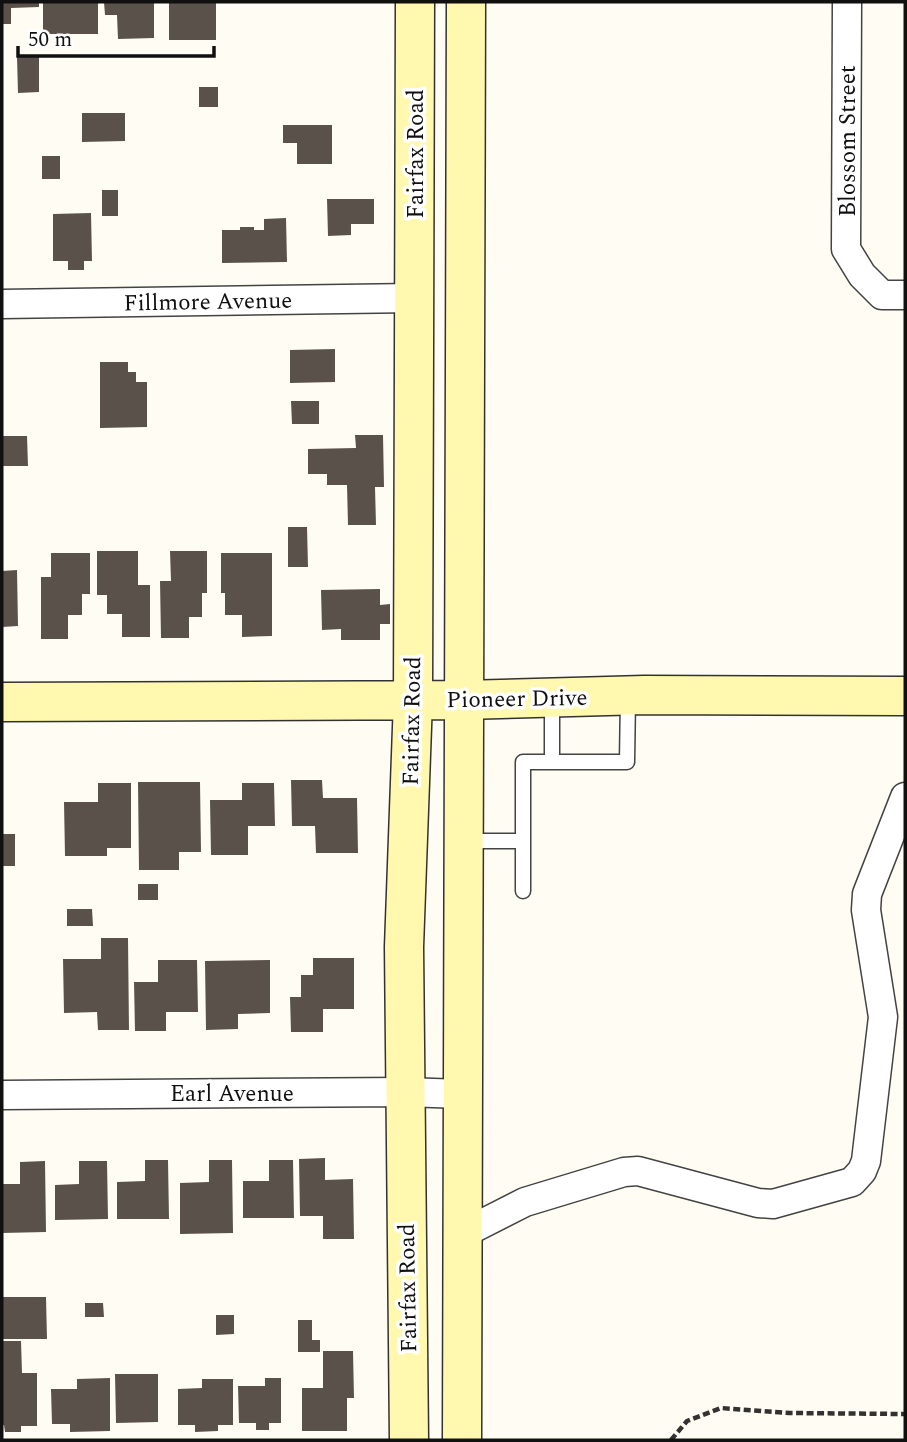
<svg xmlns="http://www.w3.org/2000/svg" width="907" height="1442" font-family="Spectral,serif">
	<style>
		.building { fill: #5a514b }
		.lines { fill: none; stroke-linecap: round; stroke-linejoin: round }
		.lane-casing { stroke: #434343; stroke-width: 17 }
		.street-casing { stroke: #434343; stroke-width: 31 }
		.secondary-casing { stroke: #323232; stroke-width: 41 }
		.path { stroke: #323232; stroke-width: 4.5; stroke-dasharray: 7 3.5; stroke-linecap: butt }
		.lane { stroke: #fff; stroke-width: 14 }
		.street { stroke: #fff; stroke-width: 28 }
		.secondary { stroke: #fff8ae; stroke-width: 38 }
		.labels { text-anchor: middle; stroke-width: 7; stroke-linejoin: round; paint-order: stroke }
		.street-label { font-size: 23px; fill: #101010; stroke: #fff }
	</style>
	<rect width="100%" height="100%" fill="#fffdf3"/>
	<path class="building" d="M2 2H39V7L11 8V24H2Z
		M43 2H98V34H43Z
		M104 2H154V38L118 39 117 15H105Z
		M169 2H216V40H169Z
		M17 57H39V92L18 93Z
		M199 87H218V107H199Z
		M82 113H125V141L82 142Z
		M283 125H332V164H297V143H283Z
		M42 156H60V179H42Z
		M102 190H118V216H102Z
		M327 199H374V224H351V235L328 236Z
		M91 213 92 261H84V270H68V261H53V214Z
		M286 218 287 262 222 263V230H240V227H254V230H264V219Z
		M335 349V382L290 383V350Z
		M100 362H128V372H136V382H147V427L100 428Z
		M291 401H319V424H292Z
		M355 435H383L384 487H375L376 525H348L347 485H327V474H308V449L356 448Z
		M2 436H27L28 466H2Z
		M288 527H307L308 567H288Z
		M97 551H138V585H150V637H122V614H107V595H97Z
		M170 551H207V593H202V617H189V638H161L160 581H171Z
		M51 553H90V594H82V615H68V639H41V577H51Z
		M221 553H272V636L242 637V615H225V593H221Z
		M17 570 18 626 2 627V571Z
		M380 589V605L390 604V624H380V640H341V629L322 630 321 590Z
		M291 780H322L323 798H357L358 853H316L315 826H292Z
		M138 782H200L201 852H179V870H139Z
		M98 783H131V848H107V856H65L64 802H98Z
		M242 783H274L275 826H248V855H211L210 800H242Z
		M2 834H15V866H2Z
		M138 884H158V900H138Z
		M67 909H92L93 926H67Z
		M101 938H128L129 1030H98L97 1012 64 1013 63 959H101Z
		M313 958H354V1009H323V1032H291L290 997H301V975H313Z
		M158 960H197L198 1012H166V1031H135L134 982H158Z
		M270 960V1013L238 1014V1029L206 1030 205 961Z
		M325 1158V1180L353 1179 354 1239H323V1216H300L299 1159Z
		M145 1160H168L169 1219H117V1182L145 1181Z
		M209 1160H232L233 1233 180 1234V1183L209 1182Z
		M269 1160H293L294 1218H243V1181H269Z
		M45 1161 46 1232 2 1233V1184H20V1162Z
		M79 1161H107L108 1219 55 1220V1185L79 1184Z
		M2 1297H46L47 1339H2Z
		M85 1303H103L104 1317H85Z
		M216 1315H234V1334L216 1335Z
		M298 1320H312V1340H320V1352H298Z
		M2 1341H21L22 1373H37V1426H21V1432H5L4 1425H2Z
		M323 1351H353L354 1398H347V1431H302V1388H323Z
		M115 1374H158V1422L116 1423Z
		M110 1378V1431L70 1432V1424H52L51 1389H77V1379Z
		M265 1378H281V1423H269V1430H256V1423H239L238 1386H265Z
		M202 1379H233V1425H218V1431L195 1432V1425H178V1389L202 1388Z"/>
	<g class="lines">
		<g class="lane-casing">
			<path id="lane" d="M552 700V762H627L628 697
				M465 841H523V762H552
				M523 891V841"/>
		</g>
		<g class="street-casing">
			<path id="street" d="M847 2 846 249 862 275 882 295H905
				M2 304 414 298
				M2 1095 405 1092 462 1094
				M462 1234 525 1202 624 1172 638 1171 758 1203 773 1204 852 1182 862 1171 866 1161 883 1017 866 910 867 894 905 797"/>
		</g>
		<g class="secondary-casing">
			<path id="secondary" d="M2 702 464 700 644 695 905 696
				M409 1440 404 947 413 700 415 2
				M462 1440 466 2"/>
		</g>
		<path class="path" d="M671 1440 687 1421 721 1408 789 1413 905 1414"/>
		<use href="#lane" class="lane"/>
		<use href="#street" class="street"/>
		<use href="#secondary" class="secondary"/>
	</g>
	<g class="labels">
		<g class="street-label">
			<text transform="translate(847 141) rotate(-90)" y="8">Blossom Street</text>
			<text transform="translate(415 154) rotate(-90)" y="8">Fairfax Road</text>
			<text transform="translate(208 301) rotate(-1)" y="8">Fillmore Avenue</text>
			<text transform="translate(517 698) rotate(-1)" y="8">Pioneer Drive</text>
			<text transform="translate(411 721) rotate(-89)" y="8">Fairfax Road</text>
			<text x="232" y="1101">Earl Avenue</text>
			<text transform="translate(407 1288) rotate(-91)" y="8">Fairfax Road</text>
		</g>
	</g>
	<rect width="907" height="1442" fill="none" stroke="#101010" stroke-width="7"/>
	<path d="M18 46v10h196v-10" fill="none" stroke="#101010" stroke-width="3.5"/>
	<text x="28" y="46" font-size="21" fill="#101010" stroke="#ffffff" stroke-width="5" paint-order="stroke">50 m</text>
</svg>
